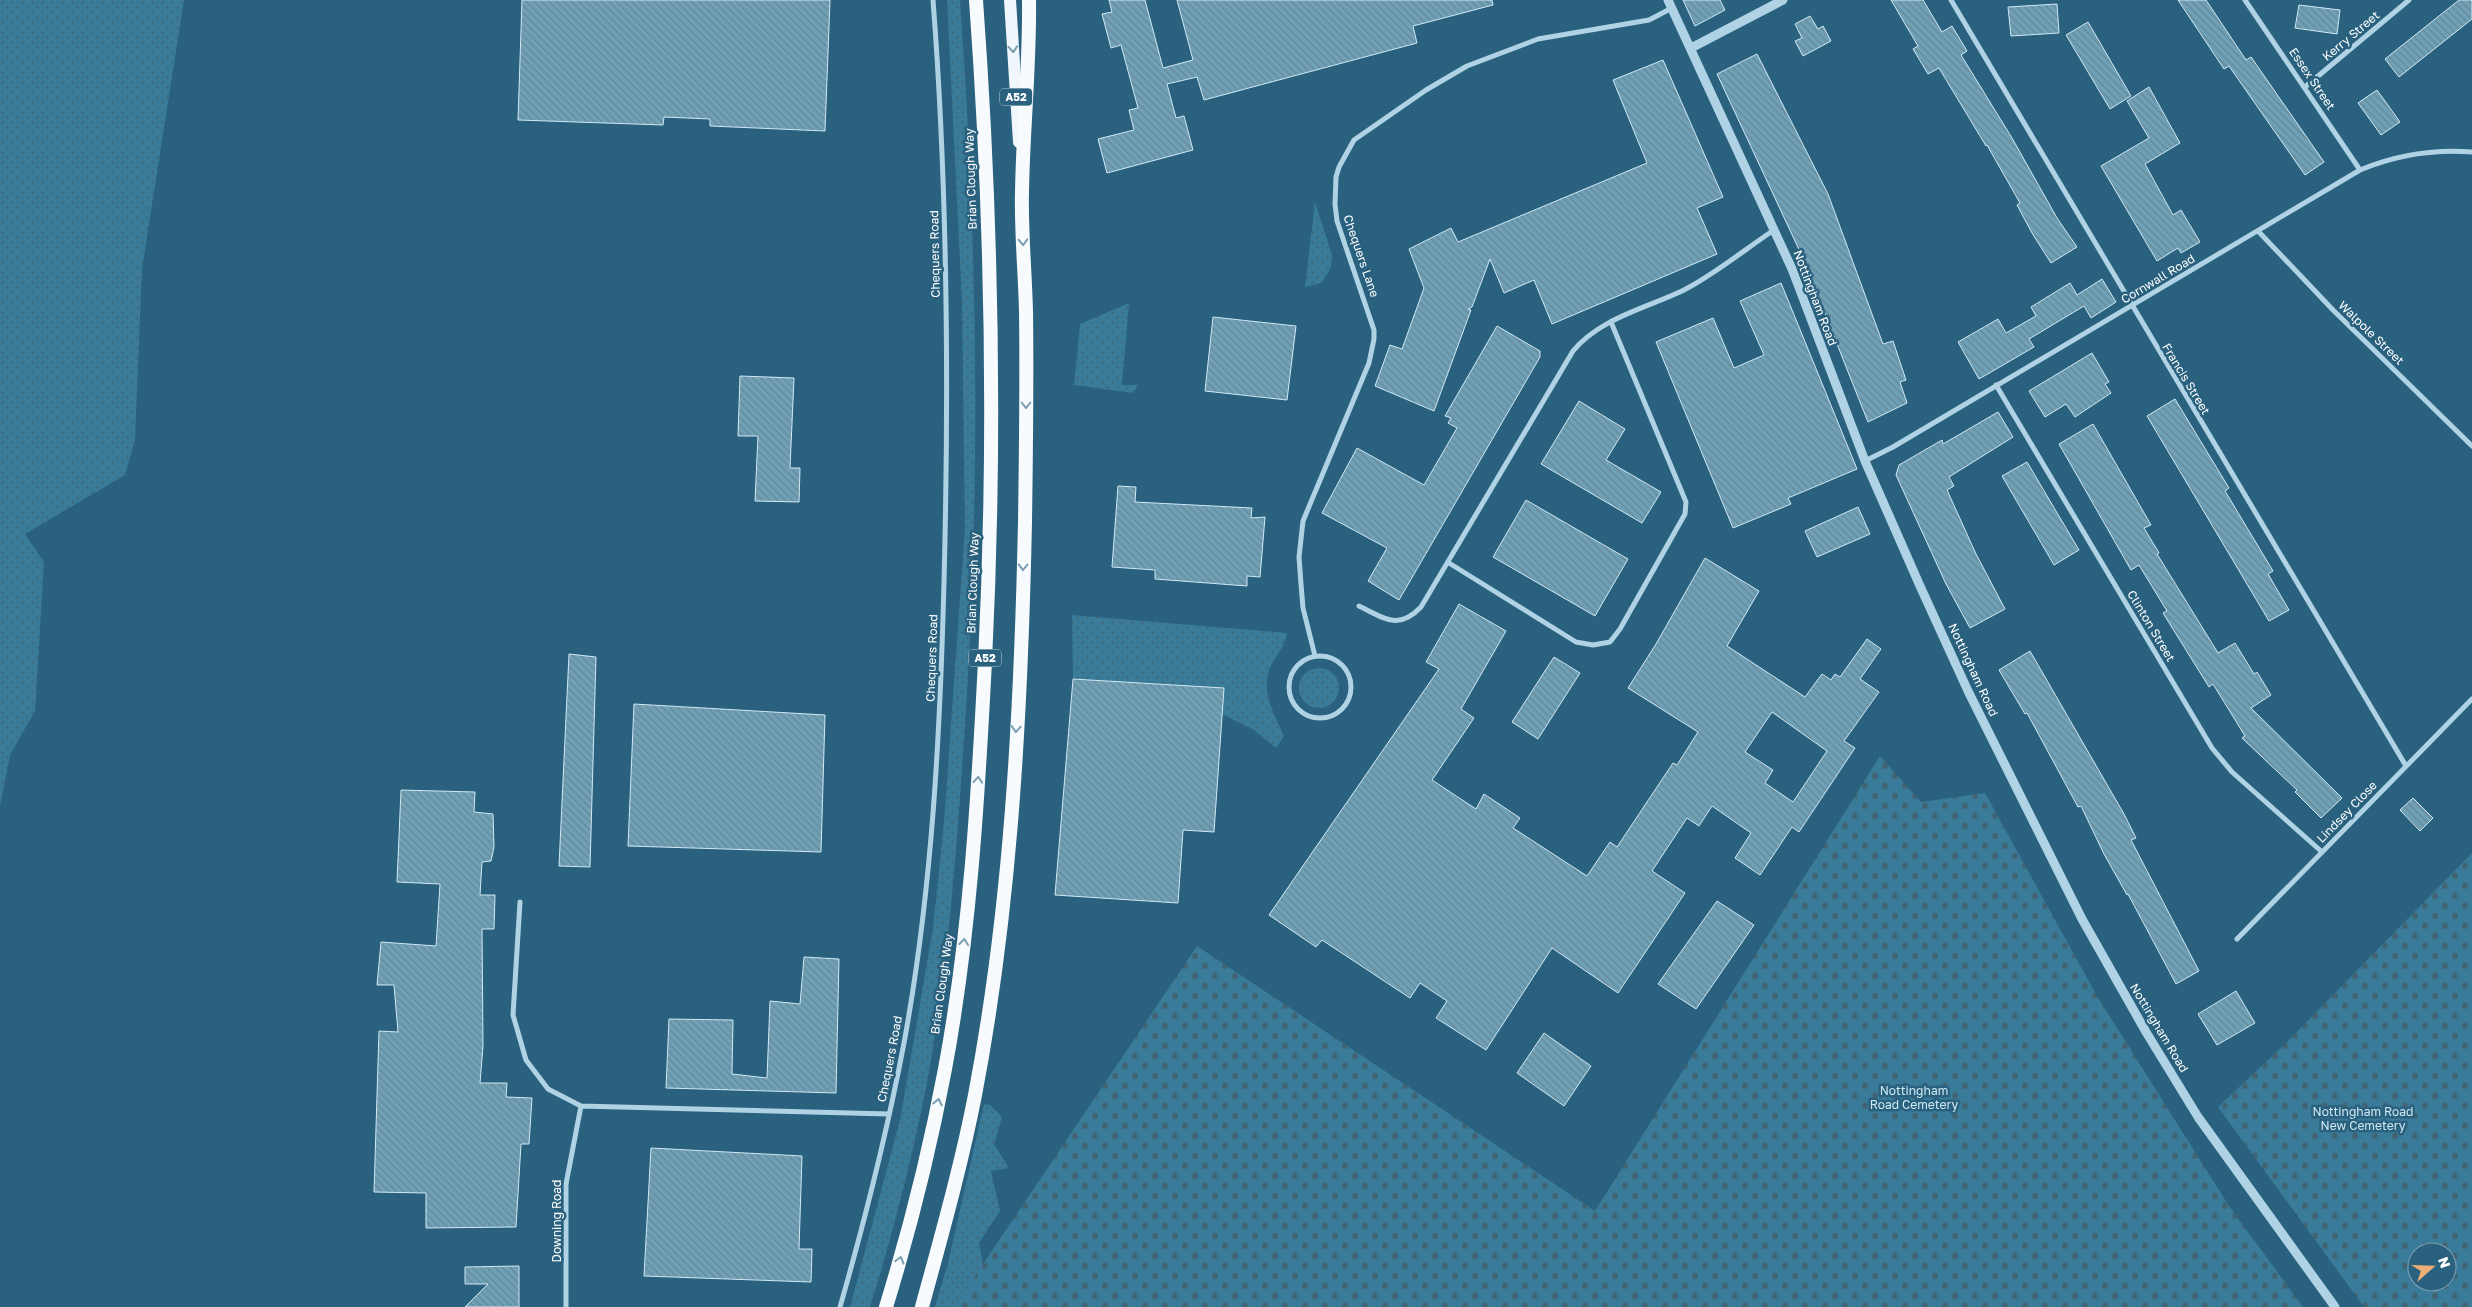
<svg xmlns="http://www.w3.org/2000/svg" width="2472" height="1307" font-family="'Golos Text',sans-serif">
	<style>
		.grass { fill: url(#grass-dots) }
		.cemetery { fill: url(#cemetery-stones); fill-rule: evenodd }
		.building { fill: url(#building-back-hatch); stroke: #d1e9f4; fill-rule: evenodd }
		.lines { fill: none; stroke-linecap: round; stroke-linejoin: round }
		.minor { stroke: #afd3e4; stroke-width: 5 }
		.tertiary { stroke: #afd3e4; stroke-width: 9 }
		.primary { stroke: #eff7fd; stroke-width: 12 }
		.trunk { stroke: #f7fbfe; stroke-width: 14 }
		.oneway { stroke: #789db1 }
		.oneway2 { stroke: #7b9fb1 }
		.labels { text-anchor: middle; stroke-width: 5; stroke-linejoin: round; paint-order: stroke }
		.shield { fill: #29617e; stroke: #bfd0d8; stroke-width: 1 }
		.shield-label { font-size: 11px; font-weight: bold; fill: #fff }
		.street-label { font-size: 12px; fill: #fff; stroke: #29617e }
		.park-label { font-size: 12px; fill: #d1e9f4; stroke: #29617e }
	</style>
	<defs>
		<pattern id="grass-dots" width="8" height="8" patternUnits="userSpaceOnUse" patternTransform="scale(1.25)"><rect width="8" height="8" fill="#397b99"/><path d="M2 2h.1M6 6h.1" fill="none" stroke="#426472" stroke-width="1.8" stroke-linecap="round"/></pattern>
		<pattern id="cemetery-stones" width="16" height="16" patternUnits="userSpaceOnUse" patternTransform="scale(1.25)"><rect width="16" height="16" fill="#397b99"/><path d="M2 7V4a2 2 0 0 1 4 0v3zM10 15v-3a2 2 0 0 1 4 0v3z" fill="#426472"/></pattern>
		<pattern id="building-back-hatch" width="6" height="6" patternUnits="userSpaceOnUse" patternTransform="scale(1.25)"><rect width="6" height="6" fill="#70a0b6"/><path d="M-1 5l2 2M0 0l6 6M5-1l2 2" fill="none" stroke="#658796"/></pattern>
	</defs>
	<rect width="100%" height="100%" fill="#29617e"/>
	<path class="grass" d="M0 0H184L142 269 135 440 125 475 25 534 44 562 35 711 10 755 0 806Z
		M947 0H960C978 247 981 493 964 741 956 855 948 970 927 1083 912 1158 893 1234 870 1307H850L900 1120 933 928 944 822 965 528 962 302Z
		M1315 202 1332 255 1331 268 1321 283 1305 287Z
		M1129 303 1122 385H1138L1133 393 1074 385 1080 324Z
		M1072 615 1287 633C1284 649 1276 654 1270 668 1260 691 1275 716 1284 736L1276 748 1254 730 1222 714 1223 688 1073 679Z
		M1299 688a20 20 0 1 1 40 0a20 20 0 1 1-40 0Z
		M984 1104 990 1105 1002 1117 994 1144 1009 1168 991 1171 1000 1211 979 1243 989 1295 965 1307H935L948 1263Z"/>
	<path class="cemetery" d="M1880 756 1921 802 1985 793 2097 996 2229 1206 2303 1307H954L1197 946 1595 1211Z
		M2472 853V1307H2364L2218 1107 2285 1044ZM2417 1252H2447V1282H2417Z"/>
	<path class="building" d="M522 0H830L825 131 710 126V119L664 117 663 125 518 120Z
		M1109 0H1145L1163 68 1193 60 1177 0H1492L1493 5 1413 26 1417 43 1204 100 1197 77 1167 84 1176 118 1184 116 1193 150 1107 173 1098 139 1134 130 1129 110 1138 108 1121 45 1111 48 1102 14 1112 12Z
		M1683 0H1720L1725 10 1695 26Z
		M1891 0H1923L1942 32 1952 26 1967 51 1961 55 2012 138 2057 218 2077 247 2051 263 2032 233 2017 205 2020 203 1987 145 1986 146 1939 68 1928 74 1913 49 1918 46Z
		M2178 0H2206L2246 60 2251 57 2324 162 2305 175 2229 66 2224 69Z
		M2459 0H2472V19L2399 77 2385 59Z
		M2057 4 2059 33 2011 36 2008 7Z
		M2299 5 2340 10 2337 34 2295 28Z
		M1810 16 1818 29 1823 26 1831 41 1803 56 1795 41 1802 38 1795 24Z
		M2088 22 2131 96 2110 109 2066 35Z
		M1757 54 1828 194 1883 344 1893 341 1906 380 1900 382 1907 403 1868 422 1802 256 1717 74Z
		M1663 60 1723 197 1697 208 1717 254 1552 324 1534 280 1504 293 1490 259 1472 307 1468 309 1471 310 1434 411 1375 386 1390 345 1402 349 1424 288 1409 249 1451 228 1458 242 1647 163 1613 80Z
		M2149 87 2180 143 2145 164 2173 215 2181 210 2200 242 2181 253 2178 248 2157 261 2101 166 2149 138 2127 101Z
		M2377 90 2400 122 2381 135 2358 103Z
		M2102 279 2116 302 2091 318 2084 306 2029 339 2034 347 1979 379 1958 342 1998 319 2006 333 2036 316 2031 307 2070 283 2077 295Z
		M1781 283 1857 469 1788 498 1791 504 1733 528 1656 342 1713 318 1734 368 1764 355 1740 301Z
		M1213 317 1296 326 1287 400 1205 391Z
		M1497 326 1540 351V357L1399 600 1368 581 1387 548 1322 513 1357 448 1424 485 1457 428 1448 423 1451 418 1445 416Z
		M2092 353 2109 382 2105 384 2111 393 2075 417 2066 404 2045 417 2029 391Z
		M740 376 794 378 790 468H800L799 502 755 501 758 436H738Z
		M2175 399 2229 488 2225 491 2273 571 2268 574 2289 610 2269 621 2147 416Z
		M1579 401 1625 429 1606 460 1661 492 1642 523 1541 464Z
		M1998 412 2013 437 1949 477 1954 486 1947 490 1976 554 2005 609 1970 628 1946 584 1896 475 1899 465 1942 440 1943 444Z
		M2093 424 2151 525 2144 528 2159 553 2157 554 2218 653 2235 643 2254 674 2257 672 2271 695 2251 708 2342 798 2321 818 2295 792 2297 790 2242 738 2245 736 2213 684 2209 687 2163 613 2167 611 2139 565 2131 570 2059 444Z
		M2027 462 2079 550 2054 565 2002 476Z
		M1118 486 1136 487 1135 502 1252 508 1251 518 1265 517 1260 577 1247 576V586L1155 579V570L1112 567Z
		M1526 500 1628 559 1595 616 1493 557Z
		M1858 507 1870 534 1817 557 1805 531Z
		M1705 558 1759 591 1727 646 1805 697 1822 674 1831 680 1835 674 1840 677 1867 639 1881 649 1860 679 1879 692 1844 741 1855 748 1799 832 1792 827 1760 875 1735 858 1751 833 1712 806 1699 826 1687 818 1652 871 1685 893 1618 993 1552 948 1486 1050 1436 1018 1447 1001 1420 983 1410 998 1322 940 1316 947 1269 915 1439 669 1426 662 1459 604 1506 631 1461 709 1474 718 1432 780 1476 809 1484 794 1520 818 1513 828 1587 876 1610 842 1617 847 1673 763 1677 765 1698 732 1628 688 1656 644ZM1772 712 1827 751 1793 802 1765 783 1773 770 1745 752Z
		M2030 651 2124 814 2136 838 2131 840 2199 971 2176 984 2128 894 2127 895 2104 854 2081 806 2078 807 2027 713 2025 714 1999 670Z
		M569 654 596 657 590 867 559 866Z
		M1554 657 1580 673 1538 739 1512 722Z
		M1073 679 1224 688 1214 832 1183 830 1178 903 1055 895Z
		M634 704 825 715 821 852 628 846Z
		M401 790 475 792 474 812 493 814 494 847 491 861 482 862 480 895H495L494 929H482L483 1046 480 1083H507L506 1097 532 1098 529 1144H521L516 1227 426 1228V1193L374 1192 379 1031 398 1032 394 985H377L381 942 436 946 440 884 397 882Z
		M2413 798 2433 818 2420 831 2400 810Z
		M1717 901 1754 925 1696 1009 1658 984Z
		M804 957 839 959 836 1093 666 1088 669 1019 733 1020 732 1074 767 1078 770 1001 800 1004Z
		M2236 991 2255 1023 2217 1045 2198 1014Z
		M1544 1033 1591 1066 1564 1106 1517 1073Z
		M651 1148 802 1156 799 1249H812L811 1282 644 1276Z
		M519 1266V1307H465L488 1284H465V1267Z"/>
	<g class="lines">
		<path class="minor" d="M1951 0 2406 766
			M2245 0 2360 170
			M2305 87 2409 0
			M2258 231 2333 310 2472 446
			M1996 385 2212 748 2232 772 2322 852
			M1865 461 1893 447 2360 170C2396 155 2433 149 2472 152
			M1449 563 1576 642 1593 645 1610 642 1620 629 1685 514 1686 502 1611 322
			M1359 606C1384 618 1398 631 1421 607L1573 351C1600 318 1647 308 1684 290 1715 274 1744 250 1774 230
			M1289 687a31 31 0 1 1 62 0a31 31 0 1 1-62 0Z
			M1315 656 1303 608 1301 584 1299 557 1303 521 1369 363 1374 339V330L1337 221 1335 204 1336 177 1339 167 1354 140 1426 90 1467 66 1538 39 1649 20 1672 8
			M520 902 513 1015 526 1060 548 1089 581 1106 889 1114
			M2237 939 2472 699
			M566 1307V1184L581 1106
			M840 1307C865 1220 887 1132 904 1043 932 891 940 736 944 582 949 388 948 193 933 0"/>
		<path class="tertiary" d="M1668 0 1792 269 1865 461 1920 586 1968 691 2082 919 2146 1032 2198 1117 2335 1307
			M1691 48 1783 0"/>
		<path class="primary" d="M1010 0 1019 142"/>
		<path class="trunk" d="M886 1307C910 1229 930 1149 945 1069 970 935 978 798 985 661 996 441 992 220 976 0
			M922 1307C941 1237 961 1167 975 1095 1011 907 1021 713 1025 522 1026 452 1027 381 1026 311 1025 271 1021 231 1022 192 1023 128 1030 64 1029 0"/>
	</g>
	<defs><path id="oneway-chevron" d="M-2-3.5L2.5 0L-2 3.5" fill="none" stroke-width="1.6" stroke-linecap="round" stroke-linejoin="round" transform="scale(1.25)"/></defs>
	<use class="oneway" href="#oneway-chevron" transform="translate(1013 49) rotate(86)"/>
	<g class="oneway2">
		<use href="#oneway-chevron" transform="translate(1023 242) rotate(88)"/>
		<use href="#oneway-chevron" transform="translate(1026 405) rotate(90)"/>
		<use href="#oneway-chevron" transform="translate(1023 567) rotate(92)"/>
		<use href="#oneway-chevron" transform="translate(1016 729) rotate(94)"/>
		<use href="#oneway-chevron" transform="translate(978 780) rotate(-86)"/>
		<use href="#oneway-chevron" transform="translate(964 942) rotate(-83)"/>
		<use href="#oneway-chevron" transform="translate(938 1102) rotate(-78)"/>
		<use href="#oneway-chevron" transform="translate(900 1260) rotate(-74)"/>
	</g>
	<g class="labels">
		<g class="shield">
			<rect x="1000" y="88.5" width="32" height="17" rx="4"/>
			<rect x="969" y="649.5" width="32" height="17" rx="4"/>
		</g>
		<g class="shield-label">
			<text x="1016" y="101">A52</text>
			<text x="985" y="662">A52</text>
		</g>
		<g class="street-label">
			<text transform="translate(2351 36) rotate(-40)" y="4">Kerry Street</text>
			<text transform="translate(2312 79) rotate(56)" y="4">Essex Street</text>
			<text transform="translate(971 179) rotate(-92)" y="4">Brian Clough Way</text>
			<text transform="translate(935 254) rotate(-91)" y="4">Chequers Road</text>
			<text transform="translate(1361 256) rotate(71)" y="4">Chequers Lane</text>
			<text transform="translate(2158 279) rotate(-31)" y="4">Cornwall Road</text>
			<text transform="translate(1815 298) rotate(69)" y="4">Nottingham Road</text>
			<text transform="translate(2371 333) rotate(44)" y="4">Walpole Street</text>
			<text transform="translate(2186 379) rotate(59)" y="4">Francis Street</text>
			<text transform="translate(973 583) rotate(-88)" y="4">Brian Clough Way</text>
			<text transform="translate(2151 626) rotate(59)" y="4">Clinton Street</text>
			<text transform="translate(932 658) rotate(-88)" y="4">Chequers Road</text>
			<text transform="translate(1973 670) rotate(65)" y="4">Nottingham Road</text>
			<text transform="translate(2347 812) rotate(-46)" y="4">Lindsey Close</text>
			<text transform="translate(942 984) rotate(-82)" y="4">Brian Clough Way</text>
			<text transform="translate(2159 1028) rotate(59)" y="4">Nottingham Road</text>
			<text transform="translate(890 1059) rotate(-79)" y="4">Chequers Road</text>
			<text transform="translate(557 1221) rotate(-90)" y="4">Downing Road</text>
		</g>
		<g class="park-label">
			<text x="1914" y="1095">Nottingham<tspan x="1914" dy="14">Road Cemetery</tspan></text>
			<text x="2363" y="1116">Nottingham Road<tspan x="2363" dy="14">New Cemetery</tspan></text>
		</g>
	</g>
	<g transform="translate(2432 1267) rotate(70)"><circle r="24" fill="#29617e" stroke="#7fa0b2"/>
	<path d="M0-4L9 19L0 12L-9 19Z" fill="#ebae76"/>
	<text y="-8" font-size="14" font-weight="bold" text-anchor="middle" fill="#ffffff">N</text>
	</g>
</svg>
